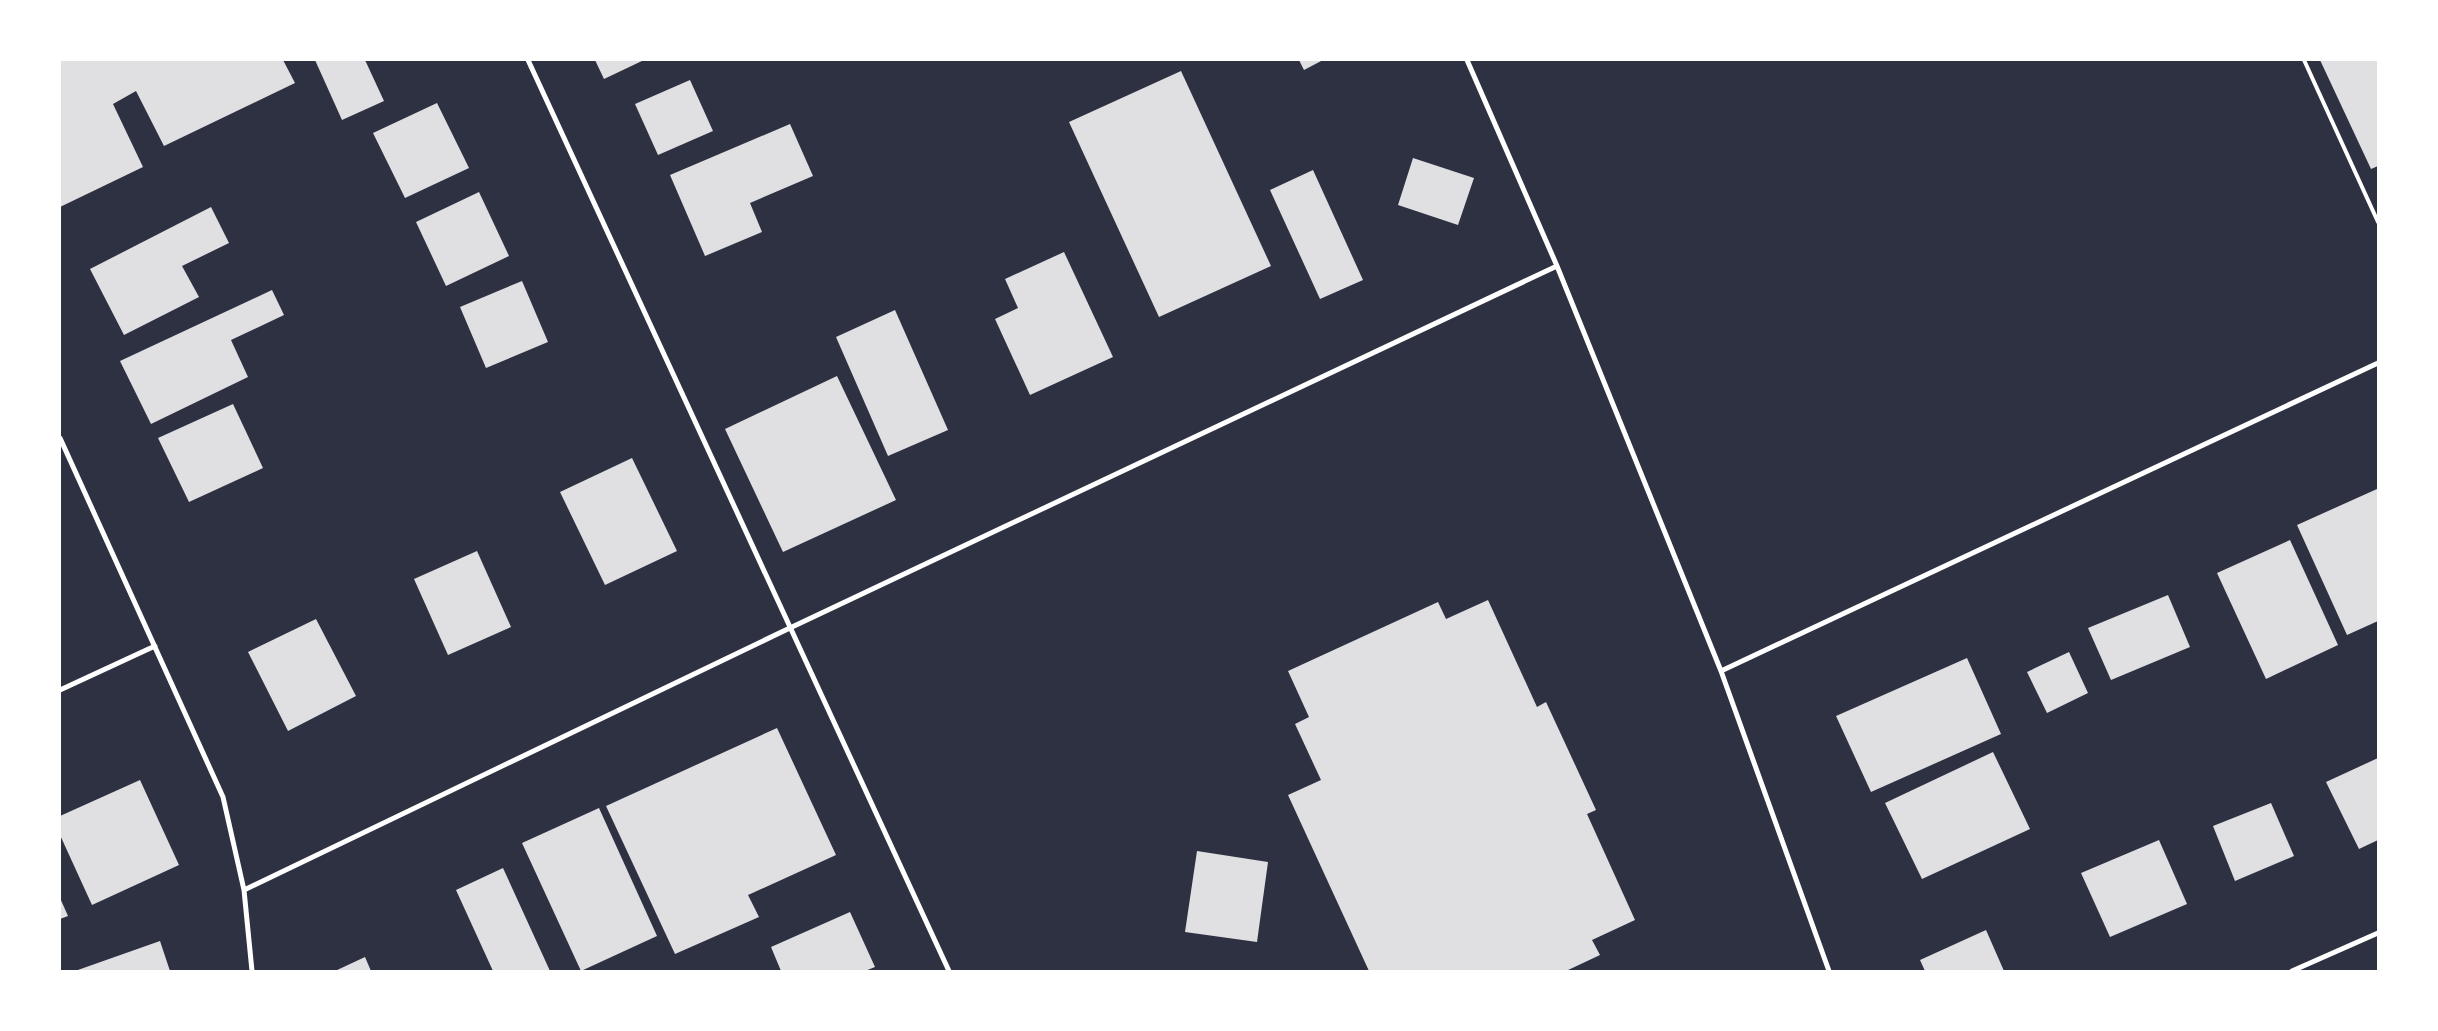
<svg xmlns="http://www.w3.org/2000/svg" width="2438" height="1031" font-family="'Asap Condensed',sans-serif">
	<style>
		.building { fill: #e0e0e3 }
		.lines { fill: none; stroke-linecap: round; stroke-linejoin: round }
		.service { stroke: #fff; stroke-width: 4 }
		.minor { stroke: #fff; stroke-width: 5 }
	</style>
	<rect width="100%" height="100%" fill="#2d3142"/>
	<path class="building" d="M60 60H283L295 83 164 146 136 91 113 104 143 167 60 207Z
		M315 60H365L384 101 342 120Z
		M595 60H644L604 79Z
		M1299 60H1323L1304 70Z
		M2320 60H2378V166L2371 169Z
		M1181 71 1271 266 1159 317 1069 122Z
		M690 80 713 131 658 155 635 104Z
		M437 103 469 168 405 198 373 133Z
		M790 124 813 176 750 203 762 232 705 256 670 175Z
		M1413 158 1474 178 1458 225 1398 205Z
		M1313 170 1363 280 1320 299 1270 190Z
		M479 192 509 256 446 286 416 222Z
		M211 207 229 243 182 266 199 297 124 335 90 269Z
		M1064 252 1113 357 1030 395 995 319 1018 308 1005 279Z
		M522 281 548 342 486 368 460 307Z
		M272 290 284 315 231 340 248 377 151 424 120 361Z
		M895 310 948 430 888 456 836 337Z
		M837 376 896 500 783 552 725 429Z
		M233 404 263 468 189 502 158 438Z
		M632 458 677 551 605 585 560 492Z
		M2377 489 2378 621 2347 635 2297 525Z
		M2290 540 2338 645 2266 679 2217 573Z
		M477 551 511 627 448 655 414 579Z
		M2168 595 2190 647 2111 680 2088 628Z
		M1488 600 1537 707 1546 702 1596 810 1587 814 1635 920 1592 940 1600 955 1566 971H1369L1288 795 1321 780 1295 724 1309 717 1288 671 1438 602 1446 619Z
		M316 619 356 696 288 731 248 652Z
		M2069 652 2088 693 2047 713 2027 672Z
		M1967 658 2001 734 1871 792 1836 716Z
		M777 728 836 855 748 895 759 917 675 954 606 806Z
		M1993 752 2030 829 1922 879 1885 803Z
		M2378 758V840L2359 849 2326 782Z
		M140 780 179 865 92 905 60 835V816Z
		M2271 803 2294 856 2235 881 2213 826Z
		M599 808 657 936 581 971 522 843Z
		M2159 840 2187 904 2110 937 2081 873Z
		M1197 851 1268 862 1257 942 1185 932Z
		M503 868 550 971H493L456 890Z
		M60 898 68 916 60 919Z
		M850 912 875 967 865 971H781L771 947Z
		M1986 930 2004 971H1925L1920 960Z
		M160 941 170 971H75Z
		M365 957 371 971H335Z"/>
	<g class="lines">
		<path class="service" d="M2304 60 2378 222"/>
		<path class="minor" d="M528 60 949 971
			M1467 60 1557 266 1721 671 1829 971
			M60 438 223 797 244 890 252 971
			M1721 671 2378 363
			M60 690 155 646
			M244 890 792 627 1557 266
			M2292 971 2378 933"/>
	</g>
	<rect width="2438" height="1031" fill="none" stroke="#ffffff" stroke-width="122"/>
</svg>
